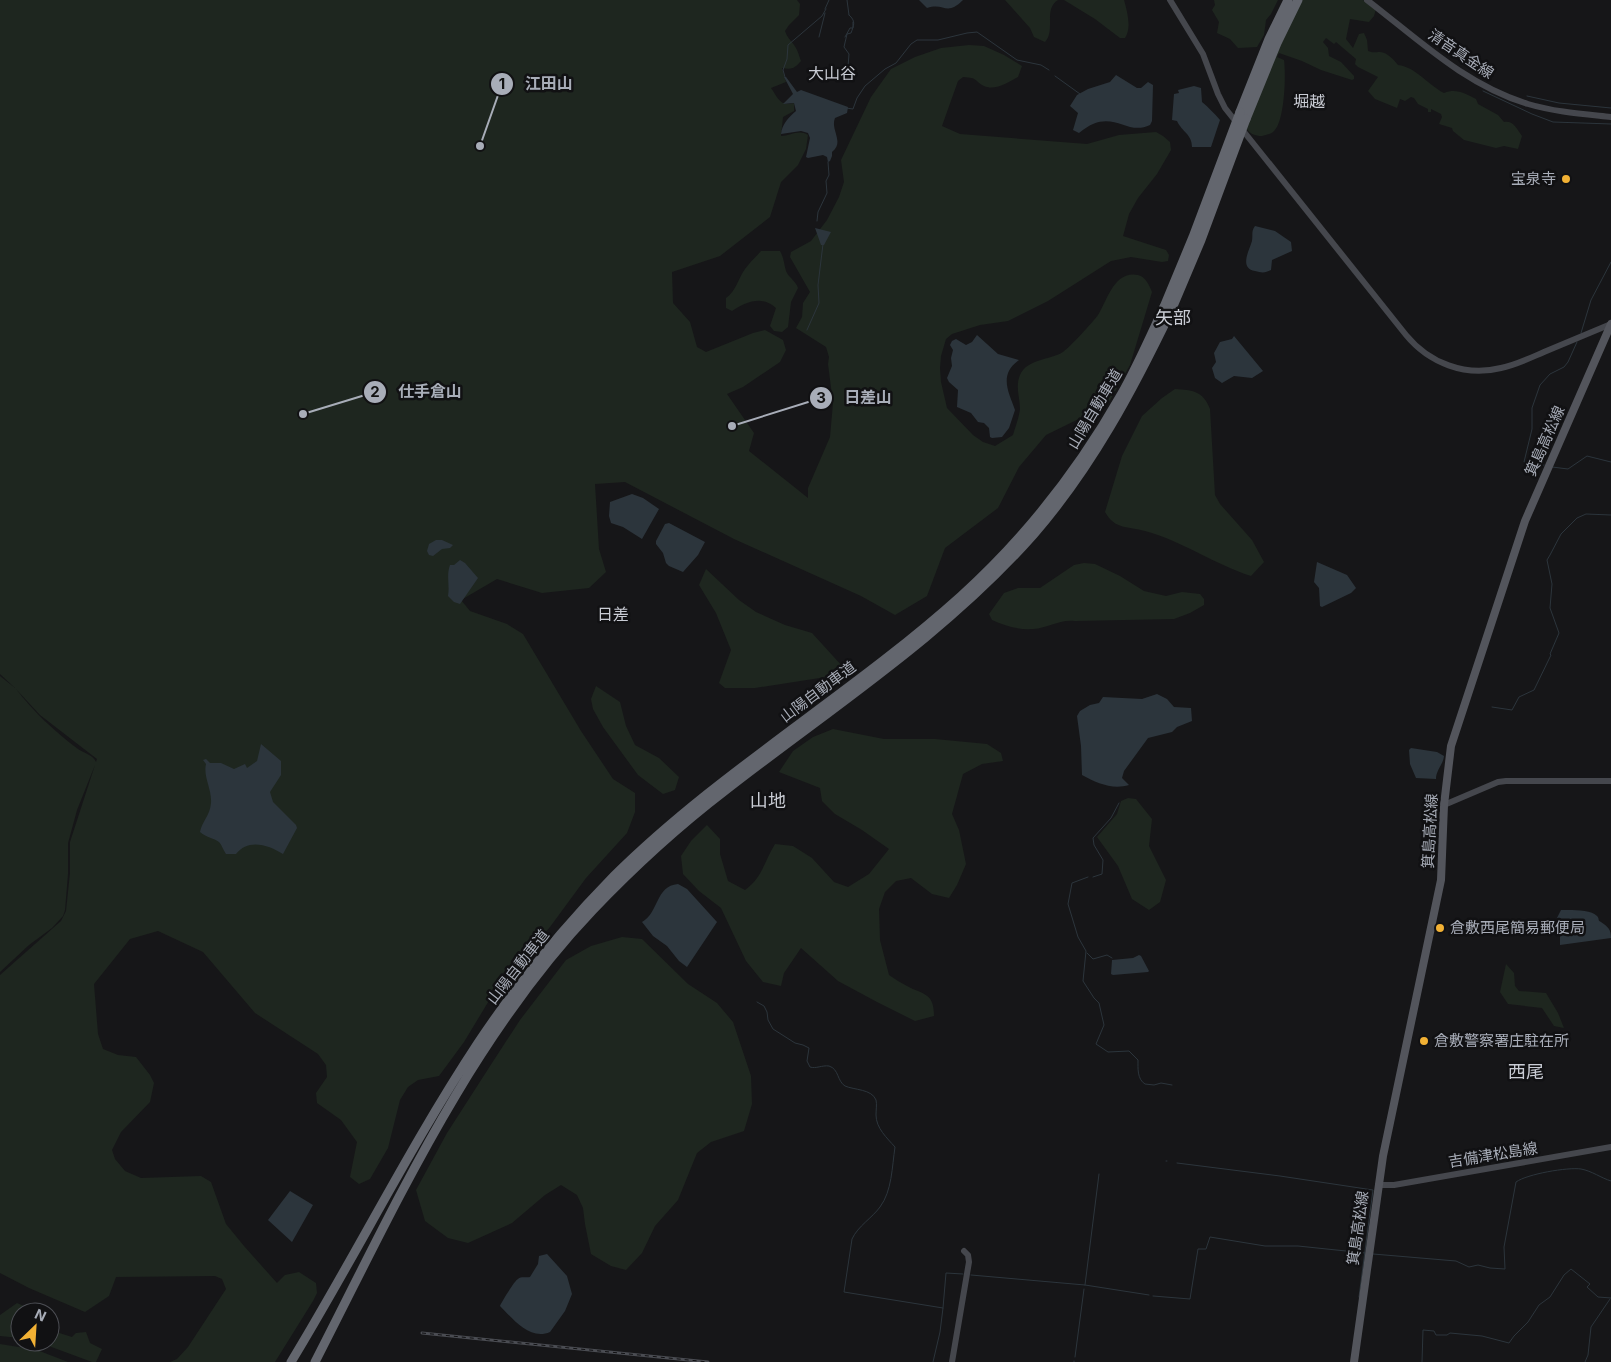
<svg xmlns="http://www.w3.org/2000/svg" width="1611" height="1362" font-family="Inter,'Noto Sans JP',sans-serif">
	<style>
		.green { fill: #1e261f; fill-rule: evenodd }
		.water { fill: #2c353c }
		.lines { fill: none; stroke-linecap: round; stroke-linejoin: round }
		.stream { stroke: #2c353c; stroke-width: 1 }
		.secondary { stroke: #45474d; stroke-width: 6 }
		.primary { stroke: #53555c; stroke-width: 8 }
		.highway { stroke: #63666e; stroke-width: 9 }
		.rail-casing { stroke: #4a4c52; stroke-width: 3 }
		.rail { stroke: #111113; stroke-width: 1; stroke-dasharray: 4; stroke-linecap: butt }
		.highway-bridge { stroke: #63666e; stroke-width: 9 }
		.poi-dot { fill: #f2b134; stroke: #111113; stroke-width: 2 }
		.labels { text-anchor: middle; stroke-width: 5; stroke-linejoin: round; paint-order: stroke }
		.street-label { font-size: 15px; fill: #a8adb8; stroke: #111113 }
		.poi-label { font-size: 15px; fill: #a8adb8; stroke: #111113; text-anchor: start }
		.neighbourhood-label { font-size: 16px; fill: #c9ccd4; stroke: #111113 }
		.quarter-label { font-size: 18px; fill: #c9ccd4; stroke: #111113 }
		.leader { fill: none; stroke: #a8adb8; stroke-width: 2 }
		.callout-dot { fill: #a8adb8; stroke: #111113; stroke-width: 2 }
		.mark-label { font-size: 15px; text-anchor: middle; font-weight: bold; fill: #111 }
		.callout-label { font-size: 16px; text-anchor: middle; font-weight: bold; fill: #a8adb8; stroke: #111113; stroke-width: 5; stroke-linejoin: round; paint-order: stroke }
	</style>
	<rect width="100%" height="100%" fill="#161618"/>
	<path class="green" d="M0 0H797L800 4 799 15 789 25 785 31C788 39 790 39 794 45 798 50 799 56 801 61 795 68 792 70 782 68L786 82 771 88C778 98 780 107 794 103V111L783 117 781 136C791 136 798 129 808 135L806 149 798 165 781 182 770 217 720 256 672 272 673 303 690 322 697 347 706 352 753 333 765 330 783 340 786 350 780 362 743 387 727 394 754 433 749 451 808 498V488L830 437 833 403 828 364 829 357 826 347 796 328 802 317 803 303 810 292 790 257 791 252 811 241 827 220 839 197 844 182 841 160 871 97 891 69 915 57 941 48 969 45 984 46 1004 55 1022 66 1018 77C1009 82 995 91 984 86 973 80 979 78 963 77L958 81 942 126 960 134 1087 144 1119 135 1156 132 1163 136 1170 142 1171 150 1157 174 1138 198 1129 214 1123 236 1166 250 1169 255 1168 261 1162 262 1131 257 1111 261 1048 301 1008 321 980 325 952 334 946 339 941 356 940 368 941 382 947 408 973 435 983 442 995 446 1013 435C1015 427 1019 418 1020 409 1020 397 1015 387 1020 375 1027 359 1050 360 1063 352 1070 347 1092 323 1098 315 1107 301 1114 270 1138 275 1146 277 1149 285 1152 292L1130 365 1109 402 1095 411 1046 435 1019 467 998 508 945 548 927 596 895 615 861 596 734 539 625 482 595 484 599 549 606 572 589 588 542 593 497 579 461 600 470 611 507 624 523 634 581 731 613 779 635 793V812L627 833 586 878 550 927 523 957 490 999 464 1042 439 1076 418 1080 408 1087 400 1100 388 1148 370 1179 359 1184 350 1177 357 1142 341 1120 317 1103 316 1093 327 1077 326 1065 318 1054 255 1013 203 952 158 931 130 939 94 984 98 1034 103 1049 118 1055 136 1057 150 1075 154 1083 150 1102 121 1132 112 1150 115 1159 125 1171 141 1178 201 1176 211 1182 226 1224 244 1246 277 1283 285 1275 299 1272 316 1283 317 1293 313 1301 275 1362H170L177 1359 188 1347 226 1289 222 1279 215 1276 116 1277 109 1296 85 1312 29 1288 0 1273V975L61 921 66 911 70 873V842L95 765 77 810 68 843V874L65 910 63 916 52 928 29 945 0 972V676L15 688 0 674ZM16 689 40 715 97 759 96 762C93 755 84 753 78 749 55 732 33 711 16 689Z
		M1005 0H1058C1043 9 1056 30 1045 42L1034 37 1030 28Z
		M1064 0H1124C1127 11 1132 28 1125 38H1120L1095 19Z
		M1214 0H1278L1271 14 1266 20 1264 35 1257 47 1238 48 1230 39 1217 33 1219 22 1212 10 1215 5Z
		M1302 0H1363L1376 9 1374 16 1369 22 1350 19 1346 39 1353 48 1359 34 1364 33 1367 40 1368 51C1373 53 1375 52 1380 52 1388 53 1393 59 1398 65 1416 67 1428 85 1444 93 1457 88 1465 94 1476 99L1478 104 1498 115 1504 122C1513 120 1517 129 1522 136L1518 149 1504 146 1496 148 1464 140 1453 131 1452 128 1439 124 1442 117 1441 114 1431 109V112H1428V109L1418 104 1414 98 1411 97 1405 101 1400 99 1397 108 1375 99 1368 91 1378 77 1358 67 1355 64 1356 59 1336 42 1334 44 1326 38 1323 42 1328 48 1329 56 1341 62 1354 76V79L1352 80 1321 70 1302 61 1279 53 1277 57 1284 60C1286 74 1285 123 1273 132 1271 134 1266 135 1262 136 1255 136 1250 134 1246 128L1281 41Z
		M761 251H780C784 258 784 264 786 271 789 278 796 281 798 288L791 302 788 327 782 332 774 331 770 326 776 308C762 295 746 302 732 311L726 308V298C736 291 738 279 745 269 750 262 756 257 761 251Z
		M1175 389C1193 390 1203 391 1210 409L1215 495 1220 504 1252 540 1264 562 1251 576C1214 564 1182 541 1145 531 1128 526 1115 530 1105 512L1122 456 1142 416 1162 398Z
		M1084 563 1095 564 1120 576 1144 591 1166 596 1182 592 1200 594 1204 599V605L1190 613 1174 619 1075 621C1059 619 1049 628 1033 629 1019 630 1005 626 992 620L989 614 1004 593 1018 588H1040L1074 565Z
		M706 569 739 600 756 612 785 625 812 633 843 667 826 677 755 688H725L719 683 731 650 716 613 699 585Z
		M596 686 620 702 626 726 635 745 659 758 679 777 675 790 663 794 638 775 603 727 593 709 591 699Z
		M833 729 884 739H935L987 744 1001 753 1003 761 982 764 963 774 952 814 959 830 966 864 957 885 949 898 932 894 911 878 896 881 885 892 879 909 880 940 889 975C895 979 901 983 907 986 923 995 934 992 934 1016L915 1021 877 1002 838 981 801 948 784 973 781 986 763 982 746 961 721 908 699 891 683 874 681 856 691 841 707 825 720 839V854L728 881 745 890C762 878 764 862 775 844L793 846 812 858 834 882 848 887 869 874 889 849 862 830 835 814 822 801 820 788 779 772 793 751 813 737Z
		M1128 798 1136 799 1152 819 1149 846 1166 880 1160 902 1149 910 1132 899 1118 866 1097 837 1117 814 1121 801Z
		M622 937 642 939 688 984 717 1003 733 1022 751 1076 752 1104 744 1131 711 1142 697 1153 678 1200 655 1226 642 1253 626 1270 611 1266 591 1254 585 1224 583 1208 577 1195 561 1185 545 1195 512 1223 468 1243 448 1238 425 1221 416 1190 447 1133 492 1063 520 1020 566 960 591 946Z
		M1506 964 1514 973 1515 986 1519 991 1546 993 1558 1013 1564 1028 1554 1026 1542 1008 1508 1004 1500 992Z
		M17 1303 26 1307 29 1312H20V1338L0 1336V1315Z
		M50 1330 72 1337 76 1333 86 1332 90 1343 102 1349 96 1362H92L38 1342H50Z
		M0 1344 37 1350 68 1362H0Z"/>
	<path class="water" d="M919 0H963C946 17 945 2 927 8Z
		M1116 75 1137 88H1141L1148 82 1153 85 1152 121 1150 125C1125 137 1112 105 1079 133L1073 130 1078 113 1070 106 1077 95 1088 89 1110 82Z
		M784 77H786L797 92 801 90 848 107 847 113 835 118C830 130 845 142 832 152V156L830 161 828 162 827 157 823 155 808 158 806 157 810 138 808 133 801 131 781 134C782 124 789 117 796 111L794 103 783 104 793 94Z
		M1194 86 1201 88 1202 102C1209 108 1214 113 1220 120L1211 147H1192C1192 134 1182 132 1177 121L1172 120 1174 94 1179 93 1178 90Z
		M1255 226 1275 231 1291 242 1292 251 1272 260 1271 270C1265 273 1262 273 1255 271 1239 268 1249 251 1252 241 1253 235 1251 231 1255 226Z
		M815 228 831 232 824 245H821Z
		M977 335 998 354 1019 360C998 375 1009 392 1015 410L1009 428 1002 437 992 438 990 437 989 428 984 423 978 422 971 413 957 407 958 390 949 382 947 378 952 366 951 358 953 350 950 345 952 341 956 339 966 345 972 342Z
		M1234 336 1263 371 1252 378 1234 376 1222 383 1215 378 1212 368 1216 362 1214 353 1220 342 1232 339Z
		M632 494 643 498 659 509 642 539 623 527 611 523 609 516 610 502Z
		M669 523 705 542 698 555 683 572 669 566 666 563 663 553 656 544V541L665 524Z
		M436 540H442L453 545 450 548 442 549 433 556 429 555 427 551 429 544Z
		M460 560 465 563 478 578 460 604 454 602 448 596C450 585 446 576 450 565H454Z
		M1317 562 1347 575 1356 588 1351 593 1322 607 1320 606 1319 588 1314 582Z
		M1157 694 1167 699 1174 707 1191 708 1192 721 1177 727 1172 732 1148 738 1124 771 1122 778 1129 785C1112 790 1097 783 1082 775L1081 746 1077 716 1080 711 1090 705 1099 703 1103 697 1142 699Z
		M261 744 281 761V775L270 792 273 802 296 825 297 828 283 854C269 845 248 838 236 854H226C223 850 222 845 219 842 214 838 207 838 200 832 202 821 210 816 211 803 212 789 203 777 206 764L203 760 206 759 210 763H221L234 769 245 764 247 768 257 761Z
		M1411 748 1437 752 1444 756C1443 765 1436 770 1436 779L1416 778 1410 764 1409 750Z
		M678 884 687 889 717 922 687 967 679 961 667 946 653 936 642 922C659 913 655 886 678 884Z
		M1561 910C1569 910 1591 909 1597 916 1600 919 1597 920 1601 922 1608 927 1611 929 1611 938L1560 945V926L1557 918Z
		M1139 955 1141 956 1149 971 1148 972 1113 975 1111 974 1112 960 1133 958Z
		M290 1191 313 1205 292 1242 268 1220Z
		M547 1254 567 1276 572 1294 565 1311 550 1332C530 1341 513 1319 500 1306 501 1303 515 1280 518 1279 521 1276 526 1278 530 1277L538 1264 539 1256Z"/>
	<g class="lines">
		<path class="stream" d="M847 0 849 15
			M825 9 829 0
			M819 37 825 13
			M845 37 850 28H853V22
			M1055 76 1080 94
			M785 77 783 70 787 59 788 45 822 16 826 9
			M835 78 848 67 849 54 844 47 847 34 851 33C854 25 856 21 849 15
			M1483 91 1532 114 1553 122 1611 124
			M1527 96 1559 103 1611 108
			M846 108 853 109 857 98 865 86 885 69 896 63 911 44 917 40H938L967 33 977 32 1017 60 1041 65 1049 70
			M817 221 818 212 827 193 826 181 829 175 828 162
			M807 330 819 303 818 285 823 244
			M1581 333 1591 300 1611 262
			M1544 465 1524 462 1532 429V408L1540 385 1550 374 1564 367 1568 362 1577 342
			M1552 467 1568 469 1587 456 1611 462
			M1492 707 1512 710 1519 697 1534 690 1551 655 1550 654 1559 633 1550 608 1552 584 1547 560 1550 555 1561 534 1577 518 1586 514 1611 515
			M1088 877 1072 883 1068 904 1078 937 1086 951 1083 981 1094 998 1099 1003 1104 1025 1096 1044 1108 1052 1129 1051 1138 1060C1138 1068 1137 1079 1145 1084L1154 1085 1161 1083 1172 1085
			M1093 877 1102 874 1103 860 1094 845 1093 838 1111 818 1119 803
			M1087 953 1093 959 1107 955 1112 958
			M757 1002 764 1006 767 1012 768 1020 773 1029 795 1043 803 1045 809 1048 807 1061 810 1067C816 1069 822 1065 829 1066 839 1069 837 1081 845 1086 854 1090 872 1089 876 1100 877 1104 876 1110 876 1115 876 1128 887 1138 895 1147 892 1167 892 1191 880 1207 872 1218 858 1226 852 1239L844 1292 943 1308 940 1332 933 1362
			M1166 1161H1167
			M1177 1163 1280 1176 1373 1190 1359 1297
			M1373 1254 1456 1261 1469 1267 1478 1265 1490 1268 1505 1269 1504 1247 1516 1182C1527 1174 1568 1167 1581 1169 1592 1171 1601 1178 1611 1181
			M971 1275 1085 1285 1149 1295
			M1085 1285 1099 1174
			M1153 1296 1190 1299 1198 1249H1206L1210 1237 1265 1246H1298L1365 1253
			M943 1308 946 1273 963 1274
			M1075 1357 1084 1289
			M1074 1362V1361
			M1422 1362 1423 1330 1434 1331 1436 1335H1447L1450 1333 1482 1336 1509 1343 1514 1336 1528 1322 1539 1305 1550 1297 1564 1275 1571 1269 1590 1284 1587 1287 1598 1297 1611 1298
			M1585 1362 1588 1355 1591 1327 1610 1299"/>
		<path class="secondary" d="M1170 0 1203 54 1218 94 1225 108 1406 335C1429 363 1465 377 1501 368 1516 365 1530 358 1544 352 1566 343 1589 333 1611 324
			M1367 0C1418 39 1465 85 1528 104 1555 112 1583 114 1611 117
			M1444 805 1498 782 1506 781H1611
			M1378 1185H1394L1611 1147
			M952 1362 969 1262 968 1255 964 1251"/>
		<path class="primary" d="M1354 1362 1383 1156 1441 880 1444 805 1451 746 1525 521 1611 324"/>
		<path class="highway" d="M1240 112 1269 39 1288 0
			M1246 119 1277 43 1298 0
			M291 1362C355 1257 410 1146 478 1043 518 983 564 927 614 876 720 771 851 695 961 596 1025 538 1079 469 1121 395 1137 367 1150 337 1164 307
			M315 1362C395 1206 470 1039 593 910 634 867 679 826 726 790 831 708 945 635 1034 534 1092 467 1133 390 1171 311"/>
		<g class="rail-casing">
			<path id="rail" d="M422 1333 708 1362"/>
		</g>
		<use href="#rail" class="rail"/>
		<path class="highway-bridge" d="M1164 307 1193 237 1240 112
			M1171 311 1201 240 1246 119"/>
	</g>
	<g class="poi-dot">
		<circle cx="1566" cy="179" r="5"/>
		<circle cx="1440" cy="928" r="5"/>
		<circle cx="1424" cy="1041" r="5"/>
	</g>
	<g class="labels">
		<g class="street-label">
			<text transform="translate(1461 54) rotate(34)" y="5">清音真金線</text>
			<text transform="translate(1095 409) rotate(-59)" y="5">山陽自動車道</text>
			<text transform="translate(1545 441) rotate(-66)" y="5">箕島高松線</text>
			<text transform="translate(818 692) rotate(-37)" y="5">山陽自動車道</text>
			<text transform="translate(1430 831) rotate(-87)" y="5">箕島高松線</text>
			<text transform="translate(518 967) rotate(-52)" y="5">山陽自動車道</text>
			<text transform="translate(1493 1155) rotate(-9)" y="5">吉備津松島線</text>
			<text transform="translate(1358 1228) rotate(-82)" y="5">箕島高松線</text>
		</g>
		<g class="poi-label">
			<text x="1556" y="184" text-anchor="end">宝泉寺</text>
			<text x="1450" y="933">倉敷西尾簡易郵便局</text>
			<text x="1434" y="1046">倉敷警察署庄駐在所</text>
		</g>
		<g class="neighbourhood-label">
			<text x="832" y="79">大山谷</text>
			<text x="1309" y="107">堀越</text>
			<text x="613" y="620">日差</text>
		</g>
		<g class="quarter-label">
			<text x="1173" y="324">矢部</text>
			<text x="768" y="807">山地</text>
			<text x="1526" y="1078">西尾</text>
		</g>
	</g>
	<path class="leader" d="M480 146L502 84M303 414L375 392M732 426L821 398"/>
	<g class="callout-dot">
		<circle cx="480" cy="146" r="5"/>
		<circle cx="303" cy="414" r="5"/>
		<circle cx="732" cy="426" r="5"/>
		<circle cx="502" cy="84" r="12"/>
		<circle cx="375" cy="392" r="12"/>
		<circle cx="821" cy="398" r="12"/>
	</g>
	<g class="mark-label">
		<text x="502" y="89">1</text>
		<text x="375" y="397">2</text>
		<text x="821" y="403">3</text>
	</g>
	<g class="callout-label">
		<text x="549" y="89">江田山</text>
		<text x="430" y="397">仕手倉山</text>
		<text x="868" y="403">日差山</text>
	</g>
	<g transform="translate(35 1327) rotate(25)"><circle r="24" fill="#111113" stroke="#4d4f55"/>
	<path d="M0-4L9 19L0 12L-9 19Z" fill="#f2b134"/>
	<text y="-8" font-size="14" font-weight="bold" text-anchor="middle" fill="#a8adb8">N</text>
	</g>
</svg>
